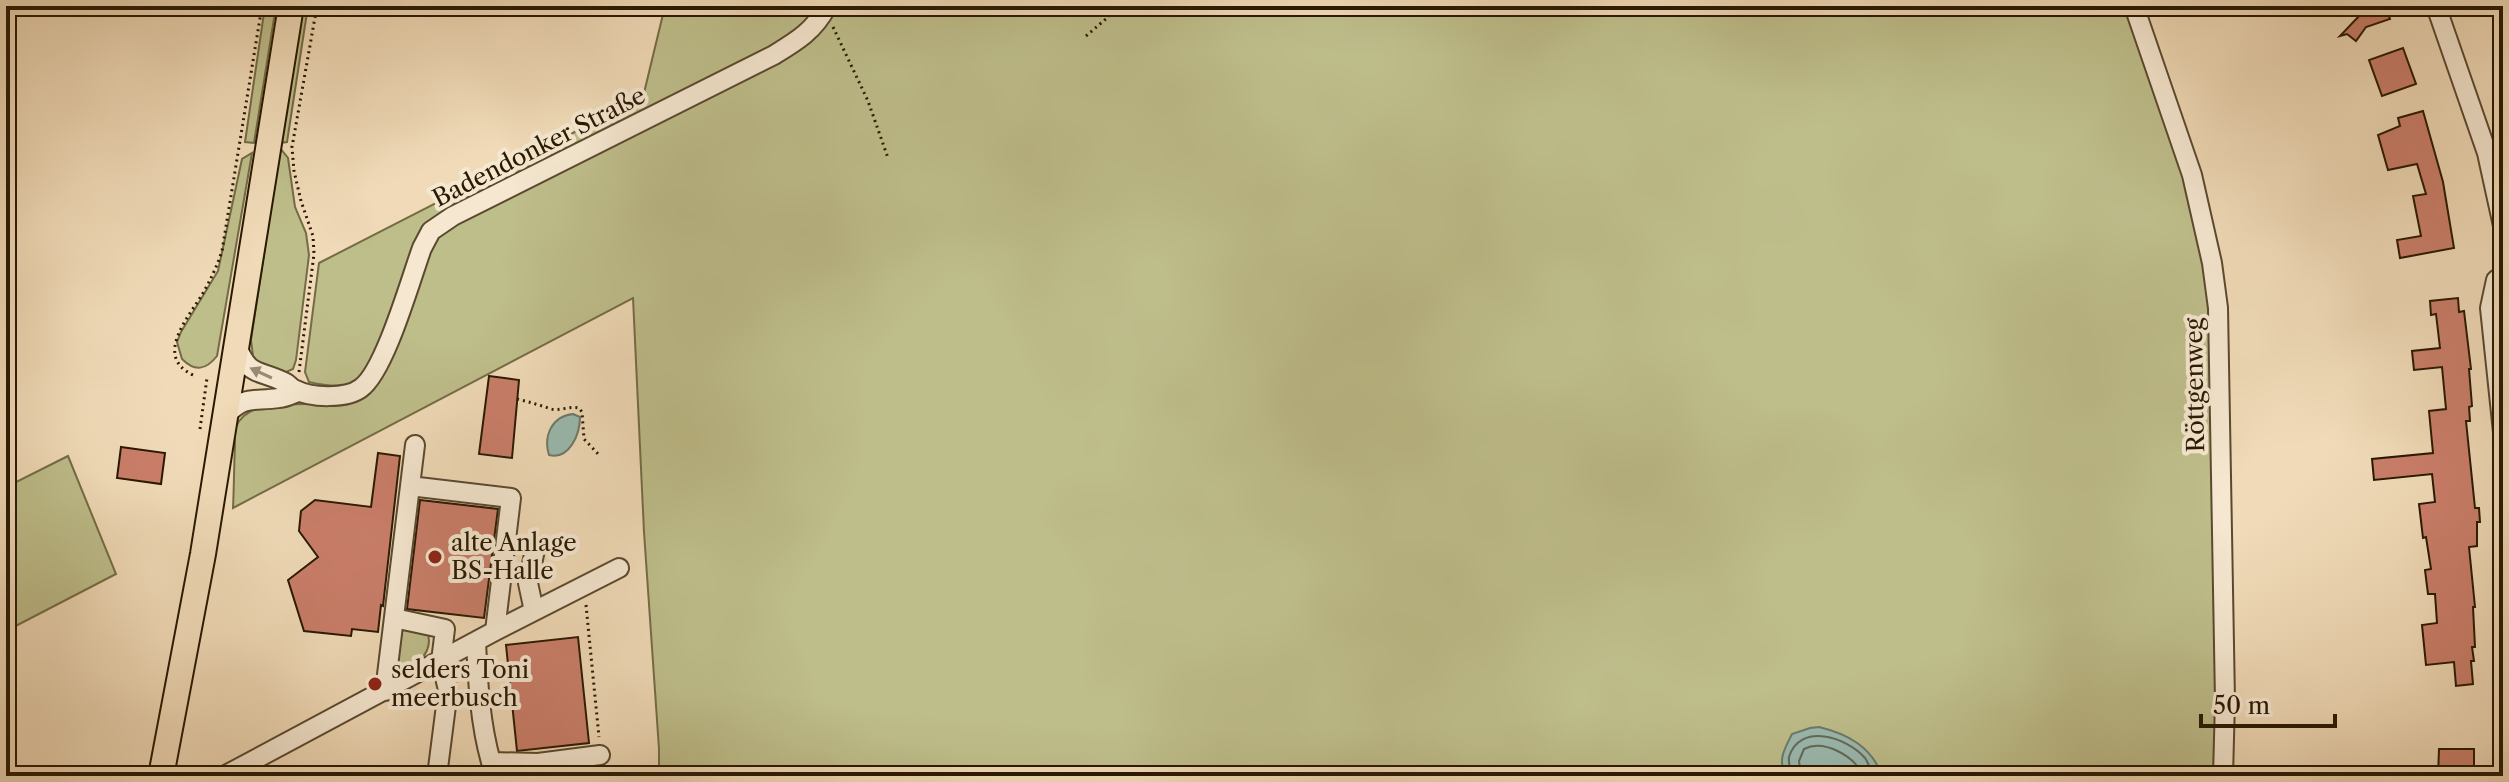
<svg xmlns="http://www.w3.org/2000/svg" width="2509" height="782" font-family="'Libre Caslon Text',serif">
	<style>
		.green { fill: #bebe8b; stroke: #746c46; stroke-width: 2 }
		.water { fill: #9abab0; stroke: #6d7a6a; stroke-width: 2 }
		.lines { fill: none; stroke-linecap: round; stroke-linejoin: round }
		.shore { stroke: #626a59; stroke-width: 2 }
		.building { fill: #ca7e6a; stroke: #291902; stroke-width: 2 }
		.minor-casing { stroke: #5b492f; stroke-width: 22 }
		.major-casing { stroke: #291902; stroke-width: 28 }
		.path { stroke: #291902; stroke-width: 3; stroke-dasharray: 2 4; stroke-linecap: butt }
		.minor { stroke: #f5e7d0; stroke-width: 18 }
		.major { stroke: #f0dab7; stroke-width: 24 }
		.oneway { fill: #998a73 }
		.poi-dot { fill: #8f2418; stroke: #f5e7d0; stroke-width: 3 }
		.labels { text-anchor: middle; stroke-width: 8; stroke-linejoin: round; paint-order: stroke }
		.street-label { font-size: 24px; fill: #291902; stroke: #f5e7d0 }
		.poi-label { font-size: 24px; fill: #291902; stroke: #f5e7d0; text-anchor: start }
	</style>
	<rect width="100%" height="100%" fill="#f0dab7"/>
	<filter id="stains"><feTurbulence type="fractalNoise" baseFrequency=".0025" numOctaves="4"/><feColorMatrix values="0 0 0 0 .2 0 0 0 0 .09 0 0 0 0 .02 0 0 0 .5 -.17"/></filter>
	<radialGradient id="worn" r=".72"><stop offset=".6" stop-color="#630" stop-opacity="0"/><stop offset="1" stop-color="#630" stop-opacity=".3"/></radialGradient>
	<path class="green" d="M265 6H276L254 143 245 142Z
		M302 6H308L287 142 279 143Z
		M665 6H2130L2188 176 2209 263 2215 309 2218 701 2217 776H659V749L644 532 633 298 233 508C234 487 234 466 235 445 235 440 234 431 236 427 250 388 337 415 365 397 373 392 379 381 384 373L428 250 438 234 456 222 634 133 635 120 450 210 426 225 415 245 371 365C356 390 335 388 309 382L305 372 319 263 643 97Z
		M280 148 288 158 295 207 306 233 309 255 296 360 293 369 284 373 259 365 253 356 251 340Z
		M252 153 217 356C206 370 195 372 182 359L177 342 181 332 218 271 242 159Z
		M68 456 116 574 6 631V487Z
		M403 622 427 631C436 654 413 668 396 676Z"/>
	<path class="water" d="M573 414 580 417C580 435 569 460 549 455 543 436 552 416 573 414Z
		M1819 727C1848 734 1872 747 1882 776H1785C1778 759 1784 750 1792 734L1810 728Z"/>
	<g class="lines">
		<path class="shore" d="M1791 776C1791 770 1788 763 1789 757 1800 722 1847 737 1865 758 1869 764 1871 770 1873 776
			M1801 776 1799 761 1804 749C1824 739 1855 756 1863 776"/>
	</g>
	<path class="building" d="M2358 6H2385L2390 19 2366 27 2356 41 2347 34 2340 36 2361 14Z
		M2403 48 2416 84 2382 96 2369 60Z
		M2423 111 2443 182 2454 248 2400 258 2397 240 2421 236 2413 196 2426 194 2417 164 2388 170 2378 135 2400 126 2398 118Z
		M2458 298 2459 312 2464 311 2471 369H2469L2472 406 2469 407 2470 421H2466L2475 508H2479L2480 522H2477V546L2469 547 2475 607H2473L2475 647H2472L2474 661H2471L2473 684 2456 686 2454 662 2426 665 2422 625 2437 623 2435 594H2428L2425 570 2431 569 2426 537 2423 538 2419 504 2435 502 2432 474 2374 480 2372 459 2433 453 2429 411 2446 409 2442 367 2414 370 2412 351 2440 348 2436 314 2431 315 2430 301Z
		M489 376 519 380 512 458 479 454Z
		M121 447 165 453 161 484 117 478Z
		M378 453 400 456 383 606 381 605 378 632 352 629 351 636 304 631 288 580 318 557 299 531 301 511 315 500 371 507Z
		M420 500 498 509 484 618 407 609Z
		M578 637 589 743 517 751 506 645Z
		M2439 749H2474V776H2438Z"/>
	<g class="lines">
		<g class="minor-casing">
			<path id="minor" d="M2134 6 2192 175 2212 263 2218 308 2225 701 2223 776
				M2436 6 2487 153 2503 226
				M2503 275 2496 280 2490 308 2503 432
				M236 344C250 379 257 368 286 383 289 385 292 389 296 390 311 398 347 399 361 388 385 371 411 278 422 248L431 231 453 216 774 55C797 41 814 31 827 6
				M225 416C246 394 254 402 279 398 285 398 292 394 298 392
				M410 486 511 498 495 631
				M534 611 528 583 536 545
				M394 618 445 629 441 661 448 690 437 776
				M476 642C478 683 480 723 491 762L538 763 600 755
				M385 691 415 445
				M224 776 495 631 619 568"/>
		</g>
		<g class="major-casing">
			<path id="major" d="M161 776 203 554 291 6"/>
		</g>
		<path class="path" d="M833 27 868 101 888 158
			M1086 36 1121 6
			M299 372 314 254 313 236 301 201 294 171 292 147 317 6
			M193 375C153 356 189 317 203 293 211 279 217 266 222 251L262 6
			M517 399C529 402 540 405 551 409 560 411 569 406 579 408L582 412 584 439 600 456
			M200 429 207 378
			M586 605 599 737"/>
		<use href="#minor" class="minor"/>
		<use href="#major" class="major"/>
	</g>
	<defs><path id="oneway-solid" d="M-6-.8H1V-3.2L6.5 0L1 3.2V.8H-6Z" transform="scale(2)"/></defs>
	<use class="oneway" href="#oneway-solid" transform="translate(261 373) rotate(-155)"/>
	<g class="poi-dot">
		<circle cx="435" cy="557" r="8"/>
		<circle cx="375" cy="684" r="8"/>
	</g>
	<g class="labels">
		<g class="street-label">
			<text transform="translate(539 147) rotate(-27)" y="8">Badendonker Straße</text>
			<text transform="translate(2195 385) rotate(-91)" y="8">Röttgenweg</text>
		</g>
		<g class="poi-label">
			<text x="451" y="551">alte Anlage<tspan x="451" dy="28">BS-Halle</tspan></text>
			<text x="391" y="678">selders Toni<tspan x="391" dy="28">meerbusch</tspan></text>
		</g>
	</g>
	<rect width="2509" height="782" fill="none" stroke="#f0dab7" stroke-width="32"/>
	<rect x="8" y="8" width="2493" height="766" fill="none" stroke="#291902" stroke-width="4"/>
	<rect x="16" y="16" width="2477" height="750" fill="none" stroke="#291902" stroke-width="2"/>
	<path d="M2201 714v12h134v-12" fill="none" stroke="#291902" stroke-width="4"/>
	<text x="2213" y="714" font-size="24" fill="#291902" stroke="#f5e7d0" stroke-width="6" paint-order="stroke">50 m</text>
	<rect width="100%" height="100%" filter="url(#stains)"/>
	<rect width="100%" height="100%" fill="url(#worn)"/>
</svg>
